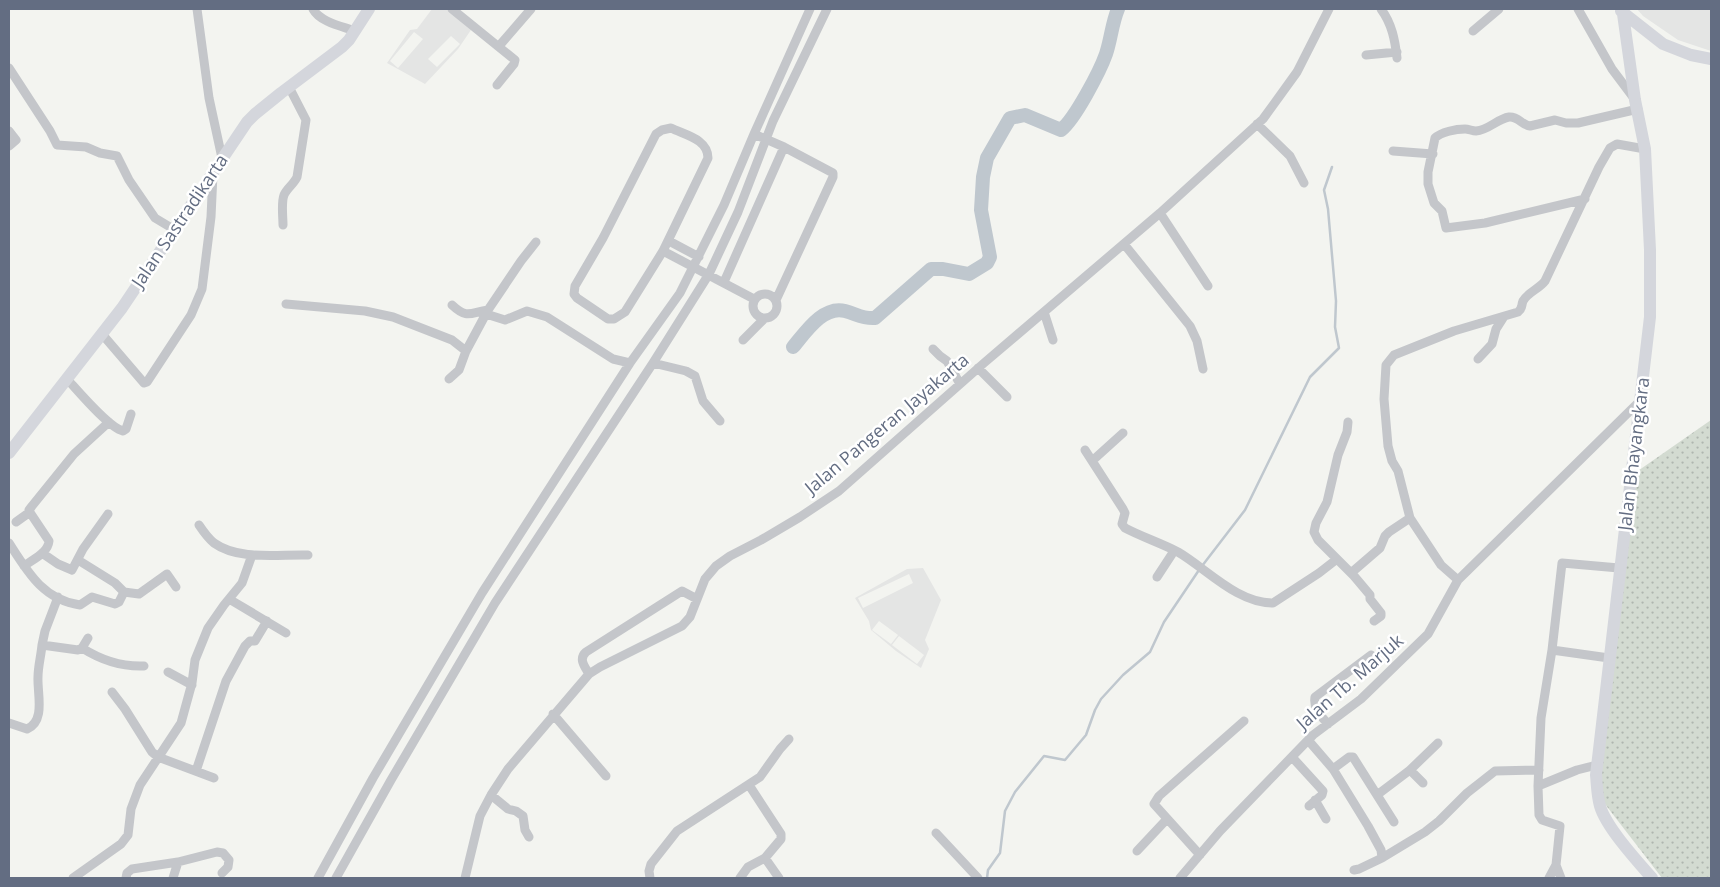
<svg xmlns="http://www.w3.org/2000/svg" width="1720" height="887" font-family="'Open Sans',sans-serif">
	<style>
		.built { fill: #e4e5e4; fill-rule: evenodd }
		.green { fill: url(#green-dots) }
		.lines { fill: none; stroke-linecap: round; stroke-linejoin: round }
		.stream { stroke: #bfc7ce; stroke-width: 2.5 }
		.river { stroke: #bfc7ce; stroke-width: 14 }
		.street { stroke: #c4c6ca; stroke-width: 9 }
		.secondary { stroke: #d4d6dc; stroke-width: 12 }
		.labels { text-anchor: middle; stroke-width: 5; stroke-linejoin: round; paint-order: stroke }
		.street-label { font-size: 18px; fill: #636d82; stroke: #fff }
	</style>
	<defs>
		<pattern id="green-dots" width="8" height="8" patternUnits="userSpaceOnUse" patternTransform="scale(1.25)"><rect width="8" height="8" fill="#d3dbd1"/><path d="M2 2h.1M6 6h.1" fill="none" stroke="#afb6af" stroke-width="1.8" stroke-linecap="round"/></pattern>
	</defs>
	<rect width="100%" height="100%" fill="#f3f4f0"/>
	<path class="built" d="M432 9H454L473 27 458 49 425 84 387 63 410 30 417 29ZM414 32 423 39 398 68 390 61ZM451 36 460 44 437 67 428 59Z
		M1637 9H1711V51L1678 40 1643 16Z
		M923 568 941 600 925 640 929 649 921 668 896 651 871 630 869 621 855 598 907 569ZM909 574 913 583 863 608 858 598ZM879 621 898 635 891 644 872 630ZM899 636 924 655 917 664 892 645Z"/>
	<path class="green" d="M1711 420V878H1662L1598 795 1632 475Z"/>
	<g class="lines">
		<path class="stream" d="M1202 566 1245 510 1310 377 1339 348 1335 327 1336 301 1328 209 1324 190 1332 167
			M987 878 988 870 1000 853 1005 811 1015 792 1044 756 1065 760 1086 735 1095 710 1101 699 1123 675 1150 652 1164 622 1199 570"/>
		<path class="river" d="M793 347C805 333 823 305 845 311 857 314 862 319 875 318L931 269H943L969 274 987 263 990 257 981 210 983 177 987 158 1010 118 1025 115 1061 130C1075 119 1100 71 1106 54 1111 39 1112 23 1118 9"/>
		<path class="street" d="M197 9 209 98 222 158
			M313 9C320 22 341 26 355 31
			M452 9 515 60 514 64 497 85
			M1381 9C1392 24 1395 40 1397 58
			M1578 9 1612 69 1633 97
			M1473 31 1499 9
			M499 46 531 9
			M1366 55 1397 52
			M9 68 50 131 57 145 86 147 100 153 117 156 129 180 155 218 175 230
			M1257 124 1290 156 1304 183
			M671 128C685 135 708 139 708 158L663 251 625 312 614 319H608L577 298 574 294 575 286 603 238 656 134 662 130Z
			M9 131 16 140 9 146
			M754 134 784 147 833 173V177L776 300
			M1393 151 1433 154
			M1585 199 1485 223 1446 228 1442 211 1434 203 1428 184V172L1435 138C1441 132 1456 129 1465 129 1469 129 1472 131 1476 131 1489 130 1497 119 1509 117 1518 116 1522 125 1530 126L1555 120 1566 123H1578L1638 109
			M1160 213 1208 286
			M283 225C283 216 281 203 284 195 287 188 294 184 297 177L306 120 289 87
			M669 241 699 257
			M1124 244 1190 326 1197 341 1203 369
			M663 251 754 299
			M724 282 784 147
			M753 306a12 12 0 1 1 24 0a12 12 0 1 1-24 0Z
			M286 304 365 311 393 317 452 340 466 351
			M452 305C468 320 471 312 488 310
			M1044 312 1053 340
			M486 314 505 320 527 311 547 317 613 359 630 363
			M102 334 144 383 147 382 191 315 202 289 211 217 213 174
			M743 340 764 319
			M933 349 940 356 947 361 960 384
			M1478 359 1492 344 1496 329 1503 318
			M653 363 686 371 695 376 703 401 720 421
			M978 368 1007 397
			M67 379C78 391 109 428 123 431L126 429 131 414
			M449 379 459 370 466 351 488 310 521 261 536 242
			M1348 422 1347 432 1338 455 1327 502 1316 523 1314 532 1318 540 1354 576 1370 595V599L1381 613V616L1374 621
			M1085 450 1123 509 1125 513 1122 524 1125 528C1142 537 1161 543 1178 552 1207 569 1237 603 1273 603L1319 573 1337 559
			M1092 461 1123 433
			M16 522 30 512
			M199 525C203 531 208 538 214 543 239 561 279 554 308 555
			M9 543C27 571 43 600 80 605L92 597 115 604 119 602 124 592 139 594 167 574 176 587
			M42 553 58 564 72 570 83 549 108 514
			M78 560 115 583 124 592
			M24 566C33 559 48 553 49 541L31 514 29 510 32 506 74 454 109 422
			M1351 573 1380 548 1385 536 1389 532 1410 518
			M1157 577 1174 551
			M1458 580 1441 565 1410 518 1398 471 1392 461 1388 446 1384 399 1386 365 1394 355 1454 331 1518 312C1523 308 1521 306 1523 301 1528 292 1539 289 1545 281L1599 167 1610 148 1617 144 1645 149
			M229 599 286 633
			M42 645 45 631 58 597
			M82 648C101 660 121 667 144 666
			M1552 650 1541 718 1538 786 1539 815 1542 820 1560 826 1556 865 1561 878
			M1609 658 1552 650 1562 563 1619 568
			M168 672 192 685
			M589 674C585 667 578 659 586 652L682 591 697 599
			M112 692 125 709 152 752 158 757 214 778
			M553 714 606 776
			M9 723 27 729C46 721 37 693 38 677 38 667 41 656 42 645L78 650 82 648 88 638
			M1328 724C1321 716 1313 709 1315 697L1371 655
			M1308 740 1333 769 1368 826 1381 850 1382 858 1359 869 1354 870
			M1292 757 1323 791 1322 795 1309 806
			M1333 769 1349 757H1353L1394 822
			M1410 770 1423 783
			M196 771 226 681 245 646 250 641H255L267 621
			M1538 786 1577 770 1597 765
			M491 795 508 809 516 811 523 816 525 830 529 837
			M1377 795 1410 770 1438 743
			M1315 800 1326 819
			M936 833 978 878
			M1137 851 1167 819
			M1200 855 1154 804 1159 796 1244 721
			M765 858 779 878
			M1382 858 1425 832 1439 821 1467 793 1495 771 1539 770
			M73 878 121 844 128 835 131 809 140 785 181 723 192 683 195 660 208 628 224 605 242 583 252 555
			M126 878 127 873 132 869 178 862 217 852 223 853 229 860 228 867 222 873
			M173 878 178 862
			M318 878 373 778 482 593 630 363 680 293 724 205 754 134 810 9
			M336 878 391 780 495 603 653 363 709 274 738 212 773 121 827 9
			M465 878 480 816 491 795 508 769 589 674 600 667 682 626 690 617 705 579 716 566 730 556 761 540 800 517 839 491 984 363 1160 213 1263 119 1297 72 1329 9
			M650 878 649 871 651 864 677 831 760 777 780 749 789 739
			M740 878 748 867 765 858 781 839V834L749 785
			M1180 878 1220 831 1313 735 1361 699 1428 634 1458 580 1641 400
			M1549 878 1556 865"/>
		<path class="secondary" d="M1621 11 1663 44 1691 55 1711 59
			M1623 14 1635 100 1645 149 1650 250V317L1596 775C1597 785 1597 796 1600 806 1606 827 1637 861 1652 878
			M9 453 122 308 247 122 255 114 281 93 342 47 349 40 369 9"/>
	</g>
	<g class="labels">
		<g class="street-label">
			<text transform="translate(180 221) rotate(-56)" y="6">Jalan Sastradikarta</text>
			<text transform="translate(887 424) rotate(-40)" y="6">Jalan Pangeran Jayakarta</text>
			<text transform="translate(1634 454) rotate(-83)" y="6">Jalan Bhayangkara</text>
			<text transform="translate(1350 682) rotate(-41)" y="6">Jalan Tb. Marjuk</text>
		</g>
	</g>
	<rect width="1720" height="887" fill="none" stroke="#636d82" stroke-width="20"/>
</svg>
